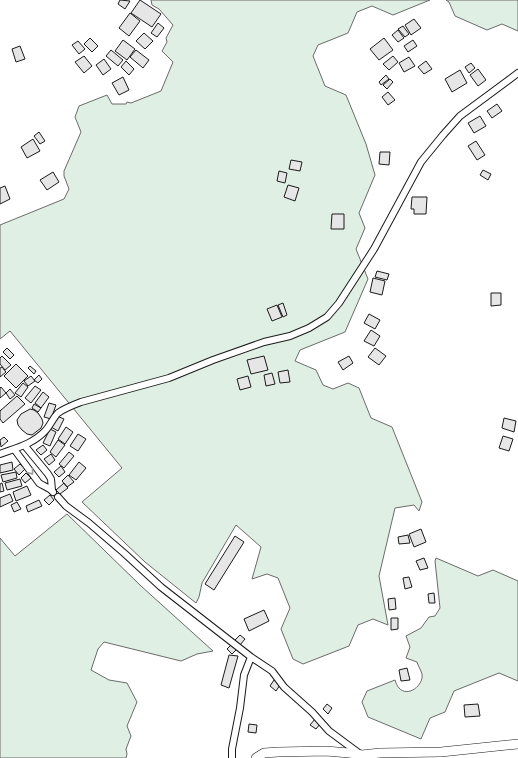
<svg xmlns="http://www.w3.org/2000/svg" width="518" height="758" font-family="'Titillium Web',sans-serif">
	<style>
		.green { fill: #e0efe3; stroke: #6a6a6a }
		.building { fill: #e6e6e6; stroke: #1a1a1a }
		.lines { fill: none; stroke-linecap: round; stroke-linejoin: round }
		.street-casing { stroke: #1a1a1a; stroke-width: 8 }
		.secondary-casing { stroke: #1a1a1a; stroke-width: 10 }
		.street { stroke: #fff; stroke-width: 6 }
		.secondary { stroke: #fff; stroke-width: 9 }
		.oneway { stroke: #989898 }
	</style>
	<rect width="100%" height="100%" fill="#fff"/>
	<path class="green" d="M151 0H430L393 15 372 6 357 12 348 33 318 45 313 56 325 86 346 95 366 144 375 175 359 213 365 228 356 249 368 279 345 332 300 350 295 361 316 370 323 385 333 389 348 383 359 388 371 418 392 427 422 502 419 511 414 505 395 508 379 576 388 625 373 619 358 625 349 646 303 664 293 659 281 629 290 608 278 578 267 574 252 579 261 547 236 525 202 583 199 597 196 603 145 562 82 502 122 468 10 331 0 339V225L64 199 69 189 64 176V171L81 132 75 117 79 106 107 95 112 104H126L127 102 131 103 161 91 173 62 162 51 167 42 166 38 173 25 159 9 152 5Z
		M446 0H518V31L502 24 487 30 455 16 449 2Z
		M67 514 141 586 213 651 197 654 181 661 104 642 98 649 91 670 109 680 127 683 137 702 127 726 131 736 126 749 127 754 126 758H0V538L15 556Z
		M436 558 478 576 493 570 518 581V681L499 673 454 691 445 712 430 718 421 739 368 717 362 702 367 691 395 680C396 683 397 686 399 688 408 698 424 685 422 674 421 670 418 666 417 662L406 658 410 647 406 636 421 628 429 617 435 616 440 608 435 561Z"/>
	<path class="building" d="M120 0 130 1 125 9 118 4Z
		M140 0 161 14 152 27 131 13Z
		M130 13 140 21 129 36 119 28Z
		M414 19 421 28 411 35 405 25Z
		M158 23 164 28 157 37 151 33Z
		M403 26 409 34 405 37 398 29Z
		M398 30 404 38 398 42 392 35Z
		M144 33 153 41 145 49 136 41Z
		M90 38 98 46 92 52 84 44Z
		M384 38 393 50 379 60 370 49Z
		M123 40 135 49 127 60 115 51Z
		M413 40 417 46 408 52 404 46Z
		M78 41 85 49 79 54 72 45Z
		M20 46 25 59 16 62 12 49Z
		M111 50 123 60 118 66 106 56Z
		M136 50 149 60 143 68 130 57Z
		M84 56 92 66 84 73 75 62Z
		M393 56 398 62 389 70 383 64Z
		M409 57 415 66 404 72 399 63Z
		M104 59 111 69 103 75 96 65Z
		M126 61 134 69 129 75 121 67Z
		M426 61 432 69 424 74 418 67Z
		M471 63 475 68 469 73 465 67Z
		M478 69 486 80 478 86 470 75Z
		M460 70 467 83 452 92 445 79Z
		M386 75 389 79 381 85 379 82Z
		M123 77 129 90 119 95 112 83Z
		M390 79 393 82 387 89 383 85Z
		M388 92 395 100 388 105 382 97Z
		M497 104 502 111 492 118 487 111Z
		M480 116 486 126 474 133 468 123Z
		M39 132 45 141 40 144 34 136Z
		M33 139 40 151 27 158 21 147Z
		M476 141 485 155 477 160 468 146Z
		M380 152H390L389 165 379 164Z
		M291 160 302 162 300 171 289 169Z
		M483 170 491 174 488 180 480 175Z
		M279 171 287 173 285 183 277 181Z
		M53 172 59 182 47 190 40 180Z
		M288 185 299 188 295 201 284 197Z
		M5 186 10 199 0 204V188Z
		M412 197H427L426 214H414V209H411Z
		M332 214H344V229H331Z
		M377 271 389 274 387 280 375 277Z
		M373 278 385 281 382 295 370 292Z
		M491 293H501V305L491 306Z
		M283 303 287 315 283 317 278 305Z
		M277 305 282 317 272 321 267 309Z
		M369 314 380 320 375 329 364 323Z
		M371 330 380 336 374 346 364 341Z
		M7 348 14 355 10 359 3 352Z
		M375 348 386 356 379 365 368 357Z
		M2 356 11 365 5 370 0 364V358Z
		M264 356 268 370 251 374 247 360Z
		M349 356 353 363 343 370 338 362Z
		M16 364 28 376 16 388 4 376Z
		M30 366 36 371 34 374 28 368Z
		M2 367 6 372 0 377V368Z
		M288 370 290 382 280 383 278 372Z
		M272 373 275 384 266 386 264 375Z
		M39 375 42 379 38 383 34 380Z
		M31 376 35 381 28 386 24 381Z
		M248 376 251 387 240 390 237 379Z
		M23 383 28 387 21 397 15 393Z
		M35 386 41 390 31 403 25 398Z
		M1 387 6 393 0 398V388Z
		M10 389 15 395 10 399 6 393Z
		M43 392 49 397 41 408 35 403Z
		M17 396 25 404 3 423 0 419V411Z
		M49 403 56 405 51 419 44 417Z
		M34 404 41 408 38 412 32 408Z
		M30 409 34 410 38 413 42 419 43 423 41 428 32 435 27 434 22 430 18 425 17 420 21 414Z
		M57 416 64 419 58 431 51 427Z
		M504 418 516 421 514 432 502 428Z
		M66 427 73 432 65 444 58 439Z
		M50 429 56 432 50 446 43 443Z
		M78 434 86 439 78 451 70 446Z
		M503 436 513 439 509 451 499 448Z
		M4 437 8 441 1 447 0 440Z
		M58 440 65 445 56 457 50 452Z
		M43 445 47 450 41 455 36 450Z
		M69 452 74 456 64 468 59 464Z
		M51 454 55 460 49 465 44 459Z
		M12 462 13 470 0 473V465Z
		M79 462 86 468 76 480 69 475Z
		M20 464 25 469 19 475 14 469Z
		M61 466 65 472 59 477 54 472Z
		M16 472 17 478 3 482 1 475Z
		M26 473 31 478 25 483 21 478Z
		M68 475 74 482 67 487 62 481Z
		M20 479 22 486 7 490 5 483Z
		M2 483 4 491 0 492V484Z
		M64 483 68 488 60 494 56 490Z
		M27 486 31 495 16 501 13 492Z
		M10 494 13 501 0 507V498Z
		M50 495 54 500 49 505 44 500Z
		M39 500 42 506 28 512 26 506Z
		M17 502 21 509 14 512 11 505Z
		M421 529 426 542 414 547 409 534Z
		M408 535 410 543 399 544 398 537Z
		M235 536 244 542 214 590 205 584Z
		M424 558 428 568 420 570 416 561Z
		M409 577 412 587 405 589 403 578Z
		M434 593 435 603H429L428 594Z
		M395 598 396 609 389 610 388 599Z
		M264 610 269 621 249 631 244 619Z
		M391 618H398V629L391 630Z
		M240 635 245 639 240 645 235 640Z
		M232 644 237 649 232 654 227 649Z
		M229 655 238 656 229 688 221 685Z
		M407 668 410 680 401 681 399 670Z
		M274 680 280 685 276 691 270 686Z
		M327 704 332 708 328 714 323 709Z
		M478 704 480 716 465 717 464 705Z
		M315 719 320 724 316 729 310 725Z
		M249 724 257 725 256 733 248 732Z"/>
	<g class="lines">
		<g class="street-casing">
			<path id="street" d="M25 446 48 474 51 479 52 490
				M14 449 39 483C43 486 50 488 53 492
				M0 454C16 448 33 444 45 431 50 426 53 418 58 413 65 408 73 405 81 402L169 378 213 360 264 342 290 336 309 328 327 317 339 303 374 249 421 162 443 135 460 116 518 73
				M58 497 66 506 89 523 124 553 161 587 251 657 272 671 284 687 312 712 329 731 360 754
				M232 758V749L240 708 244 675 251 657"/>
		</g>
		<g class="secondary-casing">
			<path id="secondary" d="M256 758 264 753 278 752 326 751 349 753 362 755 380 753 441 752 518 744"/>
		</g>
		<use href="#street" class="street"/>
		<use href="#secondary" class="secondary"/>
	</g>
	<defs><path id="oneway-chevron" d="M-2-3.5L2.5 0L-2 3.5" fill="none" stroke-width="1.6" stroke-linecap="round" stroke-linejoin="round"/></defs>
	<use class="oneway" href="#oneway-chevron" transform="translate(31 472) rotate(53)"/>
</svg>
